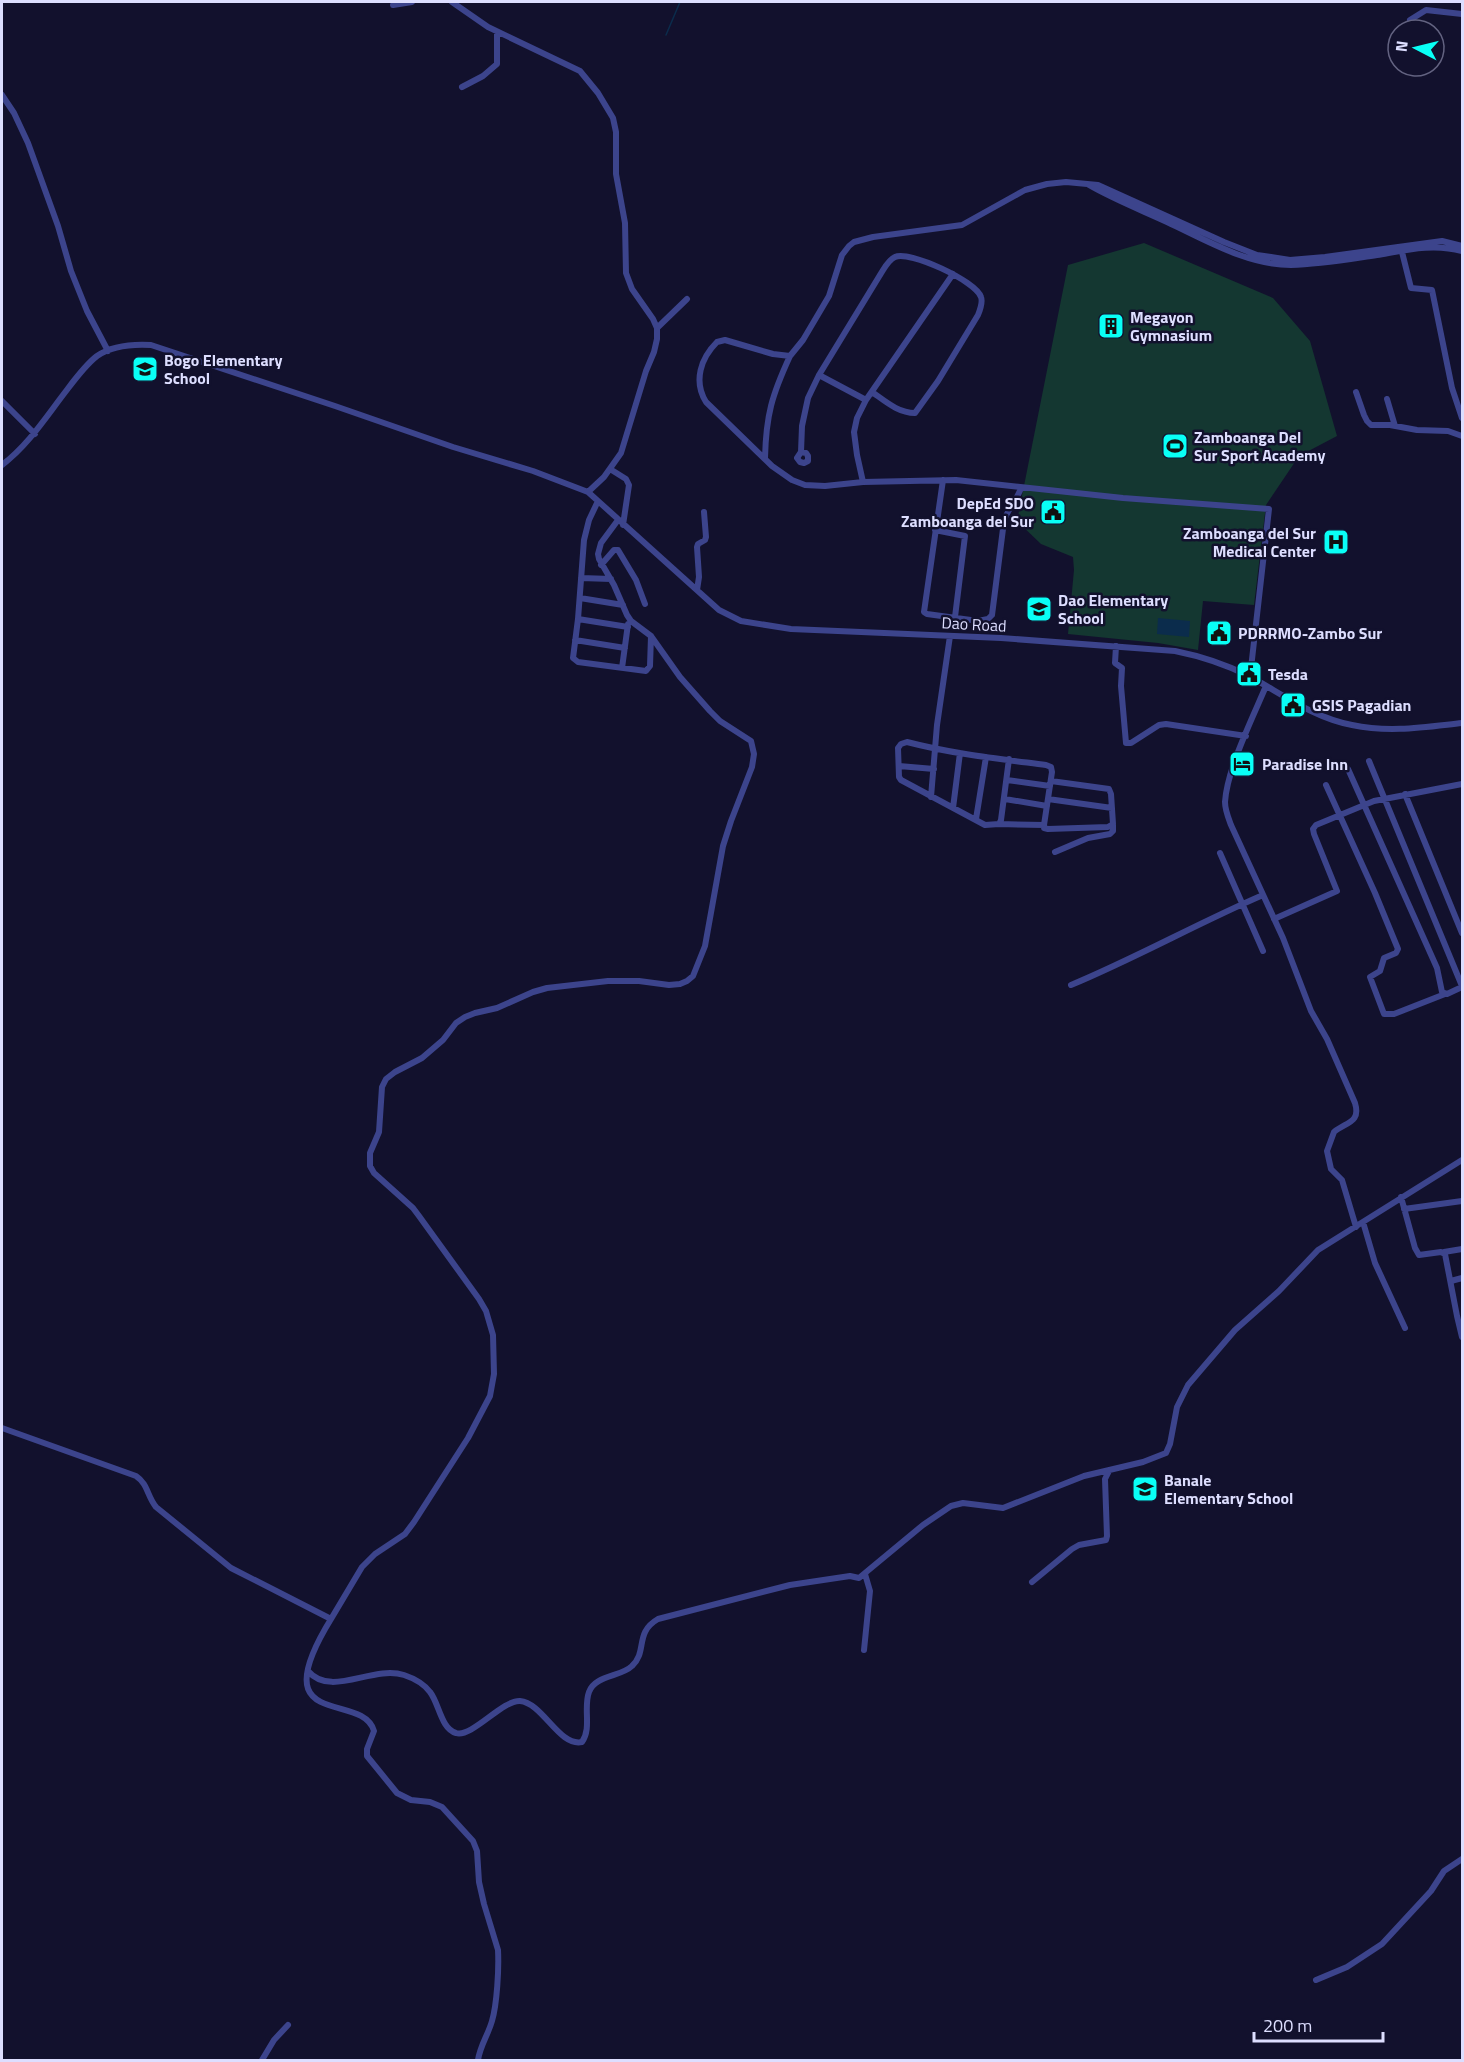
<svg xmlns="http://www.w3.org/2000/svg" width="1464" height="2062" font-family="'Titillium Web',sans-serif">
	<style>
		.green { fill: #143731 }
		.water { fill: #0b2c4c }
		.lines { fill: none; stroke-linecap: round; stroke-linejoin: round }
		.stream { stroke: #0b2c4c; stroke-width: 1.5 }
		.minor { stroke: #3c448c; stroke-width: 6 }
		.labels { text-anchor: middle; stroke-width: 5; stroke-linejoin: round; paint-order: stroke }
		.poi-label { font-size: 16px; font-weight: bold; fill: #dddeff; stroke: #12112d; text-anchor: start }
		.street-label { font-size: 16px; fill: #dddeff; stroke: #12112d }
	</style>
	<rect width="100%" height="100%" fill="#12112d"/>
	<path class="green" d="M1144 243 1273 298 1310 341 1337 436 1299 456 1266 505 1254 605 1203 601 1198 650 1158 643 1068 634 1074 570 1073 557 1041 544 1017 521 1068 265Z"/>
	<path class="water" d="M1158 618 1190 621 1189 637 1157 634Z"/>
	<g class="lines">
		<path class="stream" d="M666 35 680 2"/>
		<path class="minor" d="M452 2 488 27 580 71 598 93 613 118 616 132V174L625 223 626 273 632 289 653 319 657 328V339L654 352 646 371 621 453 604 477 588 492
			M393 5 412 2
			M1410 20 1426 10 1462 14
			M462 87 483 76 497 64V32
			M2 95 14 113 28 143 58 226 71 271 87 311 108 351
			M1089 185C1113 199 1141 210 1167 222 1206 240 1247 265 1291 265 1320 264 1349 259 1377 255 1406 250 1433 243 1462 251
			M1401 248 1411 288 1432 290 1452 388 1462 418
			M657 328 687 299
			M819 375 866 400
			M1356 392 1364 415 1367 421 1371 425H1390L1417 430 1448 431 1462 436
			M1387 399 1395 426
			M2 401 35 434
			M801 452 806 453 808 456V461L804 463 800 462 797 458 801 452 802 426 808 398 819 375 880 275C884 269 888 260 895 257 909 250 976 281 981 297 983 302 980 310 978 315L938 381 915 413C898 413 885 401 872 392
			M765 458C766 415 772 395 790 356
			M2 465C27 446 44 420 63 395 73 382 84 366 97 356 113 345 133 344 151 345L335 406 453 447 533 471 588 492 719 610 741 621 791 629 1001 638 1175 651C1200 656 1225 664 1249 676 1282 694 1314 718 1352 725 1390 733 1425 727 1462 723
			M610 469 626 479 629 485 623 525
			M943 480 924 612 927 614 978 621 988 619 992 615 1004 521C1008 508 1016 502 1021 488
			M863 482 857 455 854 432 857 418 866 400 953 274
			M598 501 589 520 584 540 578 619 573 658 578 662 646 671 650 666 651 636
			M935 530 965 536 955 617
			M601 565 614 550H618L636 580 645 604
			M581 578 611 579
			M697 590 699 577 697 547 698 544 705 540 706 537 704 512
			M580 598 623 605
			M578 619 628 627
			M575 640 625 648
			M1116 646 1115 663 1122 668 1121 686 1126 743H1131L1159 725 1166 724 1246 736
			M622 668 628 624
			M1250 677 1269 509 1123 498 956 480 863 482 825 486 805 485 792 480 772 466 706 402C693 381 701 358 717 342L725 340 773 354 790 356 803 340 829 296 842 255 849 246 854 242 873 237 962 225 1025 190 1047 184 1066 182 1098 185 1224 242 1257 255 1271 257 1290 260 1325 257 1442 241 1462 246
			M1266 686C1253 717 1227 769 1225 802 1225 810 1228 817 1231 825L1283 938 1311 1011 1327 1039 1355 1103C1361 1123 1346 1122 1334 1132L1327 1151 1331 1169 1342 1180 1356 1227
			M1369 761 1462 986
			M899 766 934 769
			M1348 769 1437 968 1442 992 1447 994 1462 987
			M1007 780 1050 786
			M1326 785 1375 893 1398 949 1396 953 1384 958 1380 971 1370 977 1384 1014H1394L1445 994
			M1405 794 1462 933
			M931 797 937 725 950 636
			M1005 799 1047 806
			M1048 799 1112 808
			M953 808 960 753
			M976 819 986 757
			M999 824 1044 825 1052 772 1051 767 1046 765C1000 759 953 754 907 742L901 744 898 748 899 777 901 780 985 825 999 824 1001 820 1009 759
			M1044 825V828L1048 829 1108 827 1113 824 1111 794 1109 789 1051 781
			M1055 852 1088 838 1110 834 1113 831V825
			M1220 853 1263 951
			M1274 919 1337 891 1314 834 1313 829 1316 825 1374 801 1462 784
			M1071 985C1136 958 1198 923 1263 895
			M1401 1197 1415 1248 1419 1255 1441 1252 1445 1254 1457 1316 1462 1337
			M1404 1209 1462 1201
			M1363 1222 1375 1263 1405 1328
			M1444 1252 1462 1249
			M1451 1281 1462 1278
			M2 1428 136 1476C148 1484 147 1496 156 1507L231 1568 331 1619C261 1733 362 1690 374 1731L367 1749V1756L397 1793 411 1800 430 1802 442 1807 473 1841 477 1851 479 1882 484 1904 498 1950C499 1969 497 2004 492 2021 488 2035 480 2046 478 2060
			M1032 1582 1072 1549 1079 1545 1106 1540 1107 1536 1105 1479 1109 1471
			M331 1619 362 1567 375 1554 405 1534 414 1522 468 1438 490 1396 494 1374 493 1335 486 1311 479 1299 419 1216 413 1208 374 1173 370 1166V1153L379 1132 382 1087 386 1079 395 1072 422 1058 443 1040 456 1023 465 1017 475 1013 497 1008 533 992 547 988 608 981H639L669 985 680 984 687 981 693 976 705 946 723 846 731 821 752 767 754 754 751 741 720 721 710 711 680 677 651 636 631 621 627 615 614 585 599 559 598 554 601 543 618 520
			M864 1650 870 1591 865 1574
			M308 1671C331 1698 372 1665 404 1675 413 1678 424 1684 430 1692 439 1703 441 1729 456 1733 472 1738 502 1700 520 1701 543 1703 559 1747 582 1742 592 1728 583 1708 589 1692 595 1675 621 1677 632 1666 648 1651 634 1633 658 1619L790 1585 850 1576 859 1578 923 1525 951 1506 963 1503 1003 1508 1084 1476 1143 1462 1166 1453 1170 1444 1177 1407 1188 1385 1235 1330 1279 1291 1318 1250 1462 1160
			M1316 1980 1347 1967 1382 1944 1431 1891 1444 1871 1462 1859
			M262 2060 274 2040 288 2025"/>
	</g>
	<defs>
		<g id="building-square" transform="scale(1.35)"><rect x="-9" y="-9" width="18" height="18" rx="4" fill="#09fff6" stroke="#12112d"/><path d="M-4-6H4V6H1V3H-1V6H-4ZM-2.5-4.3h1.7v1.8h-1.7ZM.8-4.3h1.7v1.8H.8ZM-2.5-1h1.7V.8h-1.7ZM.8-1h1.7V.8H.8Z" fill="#111"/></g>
		<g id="school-square" transform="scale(1.35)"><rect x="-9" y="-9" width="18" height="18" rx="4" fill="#09fff6" stroke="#12112d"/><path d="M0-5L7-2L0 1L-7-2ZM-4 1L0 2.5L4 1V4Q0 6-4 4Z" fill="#111"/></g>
		<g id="stadium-square" transform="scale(1.35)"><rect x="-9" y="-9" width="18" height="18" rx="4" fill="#09fff6" stroke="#12112d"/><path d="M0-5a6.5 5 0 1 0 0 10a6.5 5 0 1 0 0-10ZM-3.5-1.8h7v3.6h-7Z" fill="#111"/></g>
		<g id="civic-square" transform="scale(1.35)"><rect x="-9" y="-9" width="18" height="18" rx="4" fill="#09fff6" stroke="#12112d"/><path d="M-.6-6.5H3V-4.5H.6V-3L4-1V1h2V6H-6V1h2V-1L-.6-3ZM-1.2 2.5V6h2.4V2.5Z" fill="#111"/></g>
		<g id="hospital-square" transform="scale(1.35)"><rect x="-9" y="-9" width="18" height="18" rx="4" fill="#09fff6" stroke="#12112d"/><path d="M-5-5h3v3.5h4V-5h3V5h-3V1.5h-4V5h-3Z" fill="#111"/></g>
		<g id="hotel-square" transform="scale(1.35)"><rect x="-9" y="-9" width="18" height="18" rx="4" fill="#09fff6" stroke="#12112d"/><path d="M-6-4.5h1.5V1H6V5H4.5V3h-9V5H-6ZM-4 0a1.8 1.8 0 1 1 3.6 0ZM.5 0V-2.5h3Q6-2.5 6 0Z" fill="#111"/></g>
	</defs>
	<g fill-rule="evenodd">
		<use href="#building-square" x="1111" y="326"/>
		<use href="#school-square" x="145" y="369"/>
		<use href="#stadium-square" x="1175" y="446"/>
		<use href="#civic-square" x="1053" y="512"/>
		<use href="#hospital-square" x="1336" y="542"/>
		<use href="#school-square" x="1039" y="609"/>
		<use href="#civic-square" x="1219" y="633"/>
		<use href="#civic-square" x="1249" y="674"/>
		<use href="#civic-square" x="1293" y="705"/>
		<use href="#hotel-square" x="1242" y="764"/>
		<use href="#school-square" x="1145" y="1489"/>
	</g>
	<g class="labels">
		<g class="poi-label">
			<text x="1130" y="323">Megayon<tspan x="1130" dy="18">Gymnasium</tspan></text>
			<text x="164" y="366">Bogo Elementary<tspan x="164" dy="18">School</tspan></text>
			<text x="1194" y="443">Zamboanga Del<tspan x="1194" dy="18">Sur Sport Academy</tspan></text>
			<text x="1034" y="509" text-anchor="end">DepEd SDO<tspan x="1034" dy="18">Zamboanga del Sur</tspan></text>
			<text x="1316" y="539" text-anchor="end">Zamboanga del Sur<tspan x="1316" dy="18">Medical Center</tspan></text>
			<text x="1058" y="606">Dao Elementary<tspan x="1058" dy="18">School</tspan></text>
			<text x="1238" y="639">PDRRMO-Zambo Sur</text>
			<text x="1268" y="680">Tesda</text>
			<text x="1312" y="711">GSIS Pagadian</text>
			<text x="1262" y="770">Paradise Inn</text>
			<text x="1164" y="1486">Banale<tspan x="1164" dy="18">Elementary School</tspan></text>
		</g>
		<g class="street-label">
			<text transform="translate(974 624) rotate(3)" y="6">Dao Road</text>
		</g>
	</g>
	<rect width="1464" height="2062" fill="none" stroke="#dddeff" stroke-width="6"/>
	<g transform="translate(1416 48) rotate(277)"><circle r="28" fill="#12112d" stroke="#636381" stroke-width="1.5"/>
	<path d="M0-4.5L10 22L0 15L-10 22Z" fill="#09fff6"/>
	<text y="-9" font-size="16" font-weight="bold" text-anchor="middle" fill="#dddeff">N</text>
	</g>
	<path d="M1254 2032v9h129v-9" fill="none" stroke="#dddeff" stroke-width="3"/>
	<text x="1263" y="2032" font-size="18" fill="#dddeff" stroke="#12112d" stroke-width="4.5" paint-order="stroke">200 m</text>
</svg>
